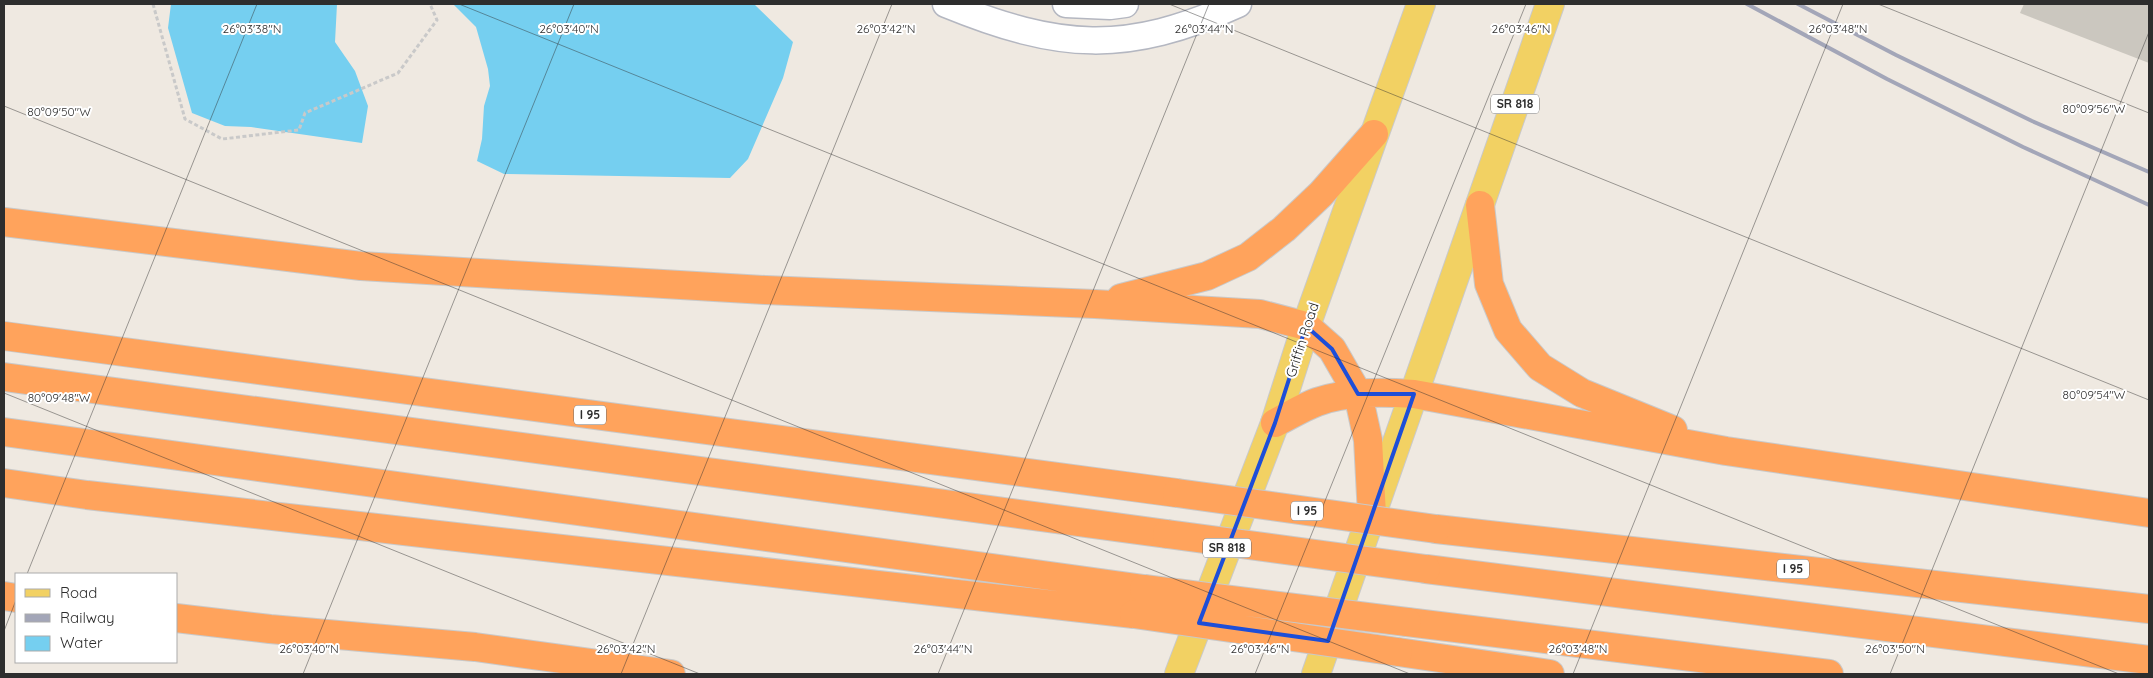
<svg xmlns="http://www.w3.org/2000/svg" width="2153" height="678" font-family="Quicksand,sans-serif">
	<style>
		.water { fill: #75cff0 }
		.building { fill: #cbc7bf }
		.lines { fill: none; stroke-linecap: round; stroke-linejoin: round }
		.minor-casing { stroke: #b4b7c1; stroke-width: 29 }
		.primary-casing { stroke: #c9c9c9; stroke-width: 30 }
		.motorway-casing { stroke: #c9c9c9; stroke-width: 30 }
		.path { stroke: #c9c9c9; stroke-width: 3; stroke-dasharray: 4 2.5; stroke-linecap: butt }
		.minor { stroke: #fff; stroke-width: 26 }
		.primary { stroke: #f2d163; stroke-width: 28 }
		.motorway { stroke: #ffa35c; stroke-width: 28 }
		.rail { stroke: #a3a6b8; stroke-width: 4 }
		.motorway-bridge-casing { stroke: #c9c9c9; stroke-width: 30; stroke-linecap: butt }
		.motorway-bridge { stroke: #ffa35c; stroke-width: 28 }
		.marked { fill: none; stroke: #1d4ed8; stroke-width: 4; stroke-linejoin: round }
		.ticks { fill: none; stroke: #2e2e2e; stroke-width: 1; stroke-opacity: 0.45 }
		.labels { text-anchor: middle; stroke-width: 4; stroke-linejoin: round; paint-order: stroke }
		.shield { fill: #fff; stroke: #6d6d6d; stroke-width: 1 }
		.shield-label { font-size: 12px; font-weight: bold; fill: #2e2e2e }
		.street-label { font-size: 14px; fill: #2e2e2e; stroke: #fff }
		.ticks-label { font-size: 12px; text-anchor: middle; fill: #2e2e2e; stroke: #fff; stroke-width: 4; stroke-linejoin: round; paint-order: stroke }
	</style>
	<rect width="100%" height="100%" fill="#efe9e1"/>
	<path class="water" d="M171 4H337L335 42 355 71 368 106 362 143 251 127 225 126 192 113 168 28Z
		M453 4H754L793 42 783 78 748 159 730 178 504 174 477 161 482 139 484 106 490 86 488 69 476 27Z"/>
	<path class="building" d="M2024 4H2149V63L2020 13Z"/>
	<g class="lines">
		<g class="minor-casing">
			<path id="minor" d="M946 4C1059 50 1126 55 1238 4
				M1066 4 1110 6 1125 4"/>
		</g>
		<g class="primary-casing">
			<path id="primary" d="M1179 674 1275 423 1306 326 1421 4
				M1316 674 1550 4"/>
		</g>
		<g class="motorway-casing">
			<path id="motorway" d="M1480 205 1489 284 1508 330 1540 367 1582 393 1673 430
				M4 222 361 266 765 290 1095 304 1260 314 1306 326 1332 349 1358 394 1368 440 1372 515
				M1121 298 1207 276 1248 257 1284 229 1321 194 1374 134
				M4 336 1177 493
				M4 377 1167 534
				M1275 423C1289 416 1303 407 1317 402 1347 391 1383 392 1414 394L1726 451 2149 513
				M4 432 1144 589
				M4 483 87 495 1134 614
				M1436 529 2149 609
				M1426 569 2149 660
				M4 596 16 598
				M176 618 270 629 475 647 671 674
				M1407 622 1829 674
				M1398 652 1550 674"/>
		</g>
		<path class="path" d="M153 4 185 119 222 139 299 130 305 113 398 73 437 20 430 4"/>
		<use href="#minor" class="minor"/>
		<use href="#primary" class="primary"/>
		<use href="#motorway" class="motorway"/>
		<path class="rail" d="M1747 4 1887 79 2023 147 2149 205
			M1798 4 1896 55 2032 121 2149 172"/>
		<g class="motorway-bridge-casing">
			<path id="motorway-bridge" d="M1177 493 1436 529
				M1167 534 1426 569
				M1144 589 1407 622
				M1134 614 1398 652"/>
		</g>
		<use href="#motorway-bridge" class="motorway-bridge"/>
	</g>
	<path class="marked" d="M1306 326 1332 349 1358 394H1414L1328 641 1199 623 1275 423Z"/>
	<path class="ticks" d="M459 4 2119 674M1169 4 2149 400M1878 4 2149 113M4 106 1410 674M4 393 700 674M27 574 257 4M4 631 16 600M303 674 574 4M621 674 892 4M938 674 1209 4M1255 674 1526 4M1573 674 1843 4M1890 674 2149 32"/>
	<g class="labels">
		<g class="shield">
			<rect x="1491" y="94.5" width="48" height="19" rx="4"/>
			<rect x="574" y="405.5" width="32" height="19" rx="4"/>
			<rect x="1291" y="501.5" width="32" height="19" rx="4"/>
			<rect x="1203" y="538.5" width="48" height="19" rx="4"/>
			<rect x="1777" y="559.5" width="32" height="19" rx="4"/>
		</g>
		<g class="shield-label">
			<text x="1515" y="108">SR 818</text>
			<text x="590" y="419">I 95</text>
			<text x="1307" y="515">I 95</text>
			<text x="1227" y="552">SR 818</text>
			<text x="1793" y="573">I 95</text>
		</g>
		<g class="street-label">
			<text transform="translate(1302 340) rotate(-72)" y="5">Griffin Road</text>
		</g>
	</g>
	<g class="ticks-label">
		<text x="569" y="33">26°03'40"N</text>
		<text x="886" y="33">26°03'42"N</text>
		<text x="1204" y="33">26°03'44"N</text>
		<text x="1521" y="33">26°03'46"N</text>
		<text x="1838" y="33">26°03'48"N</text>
		<text x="252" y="33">26°03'38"N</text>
		<text x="2094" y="113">80°09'56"W</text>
		<text x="59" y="116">80°09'50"W</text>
		<text x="2094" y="399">80°09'54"W</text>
		<text x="59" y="402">80°09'48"W</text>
		<text x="309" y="653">26°03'40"N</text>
		<text x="626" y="653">26°03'42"N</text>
		<text x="943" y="653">26°03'44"N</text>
		<text x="1260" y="653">26°03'46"N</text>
		<text x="1578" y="653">26°03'48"N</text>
		<text x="1895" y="653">26°03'50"N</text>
	</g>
	<rect width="2153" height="678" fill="none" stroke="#2e2e2e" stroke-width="10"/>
	<rect x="15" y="573" width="162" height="90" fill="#ffffff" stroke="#ababab"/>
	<rect x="25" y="589" width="25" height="8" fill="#f2d163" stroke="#ababab"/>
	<text x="60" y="598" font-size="15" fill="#2e2e2e">Road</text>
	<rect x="25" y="614" width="25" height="8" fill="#a3a6b8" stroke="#ababab"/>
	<text x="60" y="623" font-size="15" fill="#2e2e2e">Railway</text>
	<rect x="25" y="636" width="25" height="15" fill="#75cff0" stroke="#ababab"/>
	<text x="60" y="648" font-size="15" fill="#2e2e2e">Water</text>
</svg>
